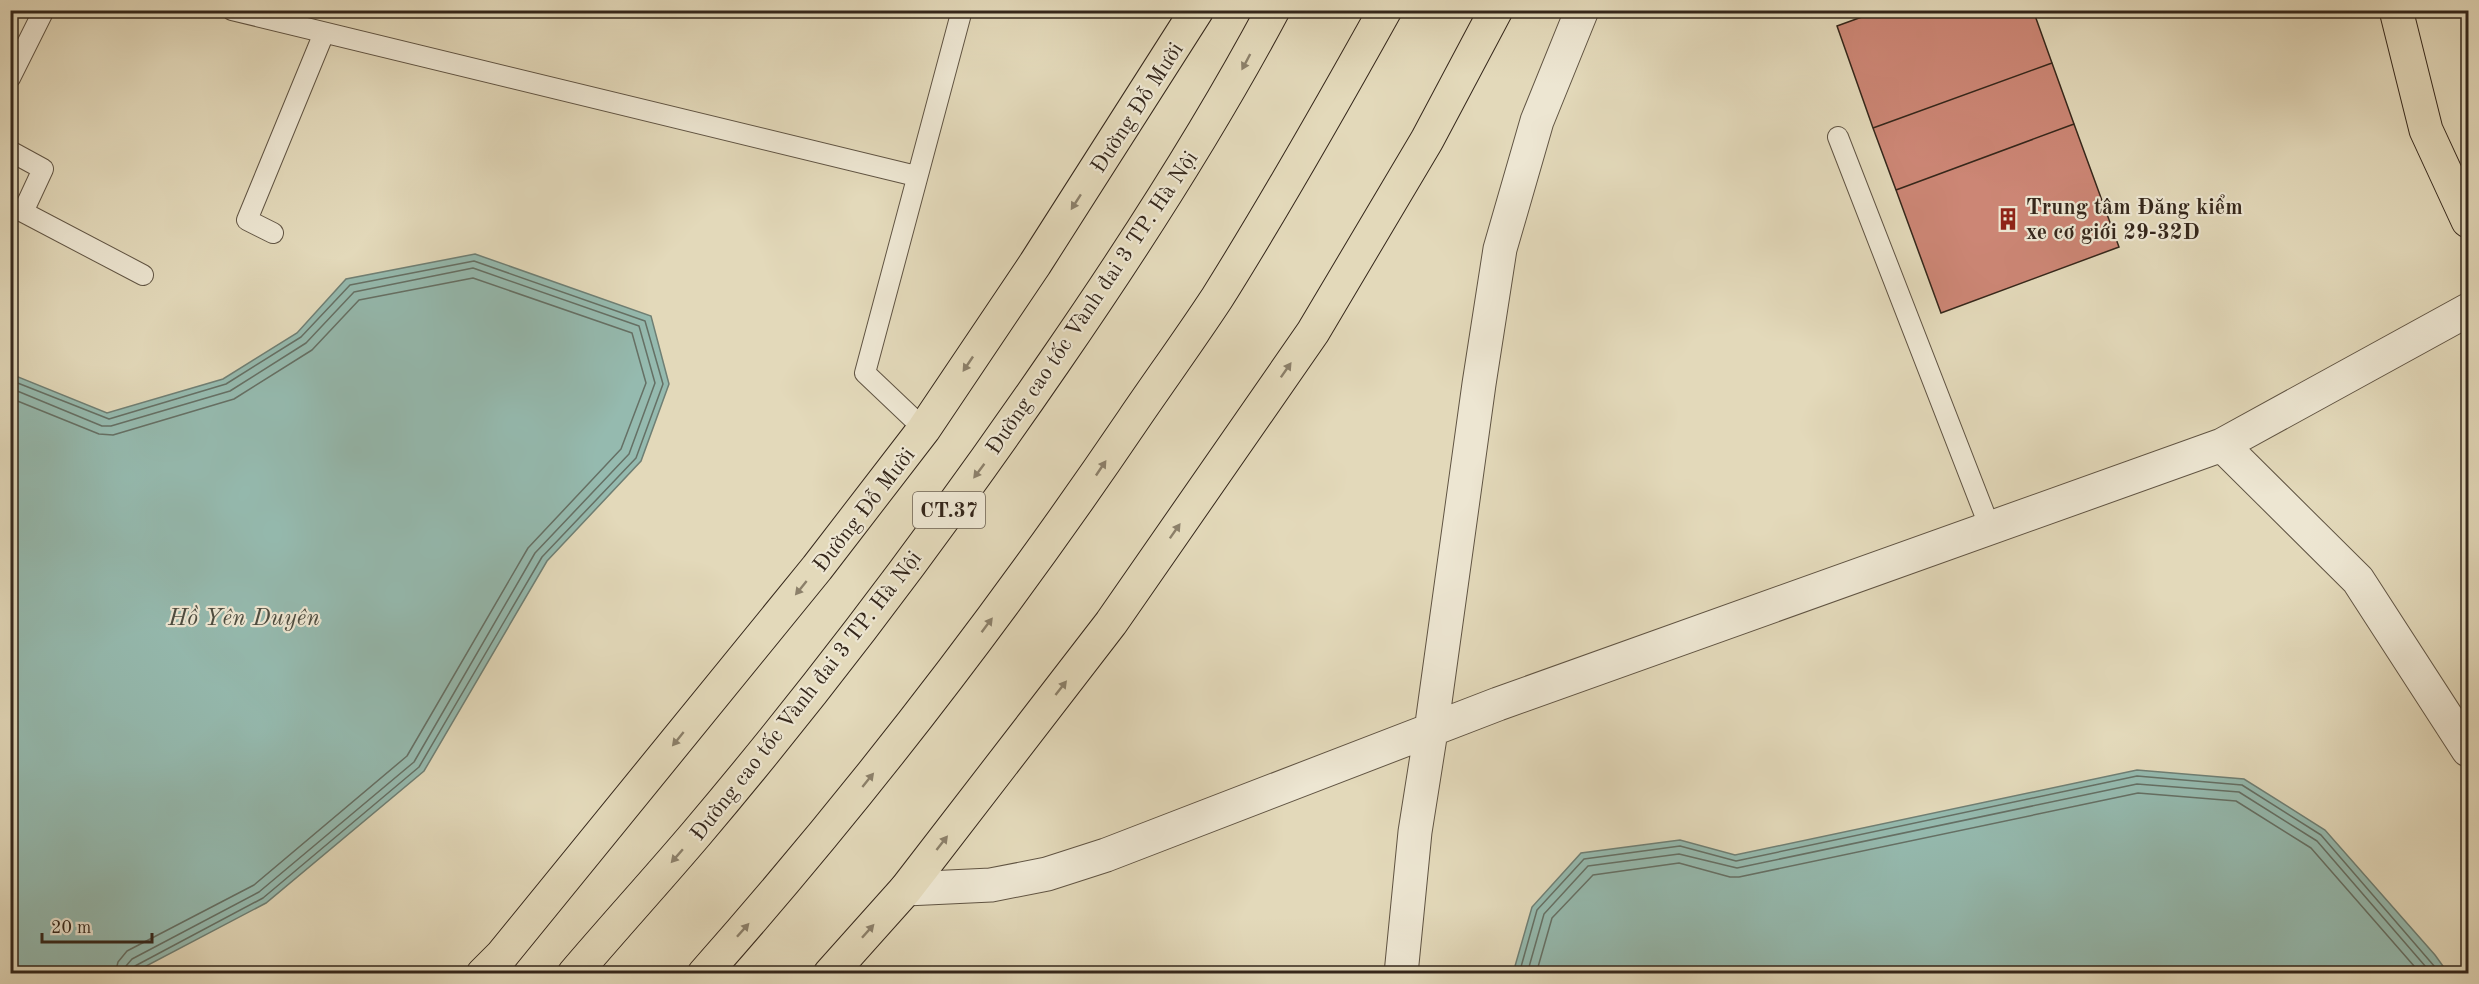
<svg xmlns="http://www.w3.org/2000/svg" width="2479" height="984" font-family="'Old Standard TT',serif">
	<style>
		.water { fill: #95baaf; stroke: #6f7f74; stroke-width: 1.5 }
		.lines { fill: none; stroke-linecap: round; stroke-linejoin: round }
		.shore { stroke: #657065; stroke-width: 1.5 }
		.building { fill: #cc8675; stroke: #35271b; stroke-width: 1.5 }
		.service-casing { stroke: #605443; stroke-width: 22 }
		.minor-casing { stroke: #605443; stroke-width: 35 }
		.primary-casing { stroke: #35271b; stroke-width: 35 }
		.motorway-casing { stroke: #35271b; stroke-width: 35 }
		.service { stroke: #ede6d2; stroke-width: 20 }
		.minor { stroke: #ede6d2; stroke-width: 33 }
		.primary { stroke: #e3d9ba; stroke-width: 33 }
		.motorway { stroke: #e3d9ba; stroke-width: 33 }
		.oneway { fill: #8c806a }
		.labels { text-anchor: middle; stroke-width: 4.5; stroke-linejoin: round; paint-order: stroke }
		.shield { fill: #ede6d2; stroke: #6c6052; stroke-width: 1.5 }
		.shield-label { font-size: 21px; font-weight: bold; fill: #35271b }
		.street-label { font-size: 22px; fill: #35271b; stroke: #ede6d2 }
		.poi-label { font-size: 22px; font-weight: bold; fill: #35271b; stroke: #ede6d2; text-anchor: start }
		.water-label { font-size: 24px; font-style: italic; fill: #4d4c40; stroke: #ede6d2 }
	</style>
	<rect width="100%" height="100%" fill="#e3d9ba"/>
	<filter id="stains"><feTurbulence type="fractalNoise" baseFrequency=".00333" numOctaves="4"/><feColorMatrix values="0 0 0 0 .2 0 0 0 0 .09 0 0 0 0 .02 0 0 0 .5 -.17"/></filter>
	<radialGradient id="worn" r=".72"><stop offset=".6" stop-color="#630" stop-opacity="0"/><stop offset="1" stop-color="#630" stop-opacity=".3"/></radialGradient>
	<path class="water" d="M475 254 651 316 669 384 641 461 547 561 424 771 266 903 133 973H11V374L107 413 223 379 297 333 346 279Z
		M2137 770 2244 779 2325 830 2435 955 2448 973H1513L1532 907 1581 853 1680 840 1735 855Z"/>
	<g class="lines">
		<path class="shore" d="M10 380 109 419 226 384 301 337 350 285 474 261 645 321 663 384 636 458 542 557 419 767 263 898 135 966 132 974
			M10 388 102 426H111L230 391 306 343 354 292 473 268 639 326 655 383 629 454 535 553 414 762 259 892 132 959 126 966 124 974
			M10 398 99 434 113 435 234 399 312 350 359 300 473 278 632 333 646 383 621 449 528 548 407 756 254 885 127 951 118 962 115 974
			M1519 974 1537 910 1584 859 1680 846 1736 861 2137 776 2242 785 2321 835 2441 974
			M1527 974 1544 914 1588 866 1679 854 1737 868 2137 784 2239 792 2317 841 2432 974
			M1536 974 1552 918 1593 875 1679 863 1730 877H1739L2138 793 2236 801 2311 848 2421 974"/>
	</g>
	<path class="building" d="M1881 10H2033L2052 63 1873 128 1837 26Z
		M2052 63 2074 124 1896 190 1873 128Z
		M2074 124 2119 247 1941 313 1896 190Z"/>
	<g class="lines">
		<g class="service-casing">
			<path id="service" d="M232 10 916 176
				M10 78 44 10
				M1838 137 1990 528
				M10 151 43 169 23 212 143 275
				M273 233 247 220 324 33
				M924 429 865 373 962 10"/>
		</g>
		<g class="minor-casing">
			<path id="minor" d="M2222 445 2358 580 2468 750
				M906 889 991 885 1047 874 1106 855 1498 704 2222 445 2468 310
				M1401 974 1415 832 1431 731 1479 384 1500 249 1537 121 1582 10"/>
		</g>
		<g class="primary-casing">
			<path id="primary" d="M2396 10 2426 130 2468 221
				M483 974 502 955 817 568 924 429 1035 264 1197 10
				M830 974 906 889 1111 623 1313 332 1427 140 1496 10"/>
		</g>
		<g class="motorway-casing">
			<path id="motorway" d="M574 974C614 927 656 881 696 834 824 683 943 524 1055 361 1133 248 1208 132 1273 10
				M704 974C859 799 1002 613 1133 420 1161 379 1190 339 1217 298 1276 204 1331 107 1385 10"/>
		</g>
		<use href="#service" class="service"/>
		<use href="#minor" class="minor"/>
		<use href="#primary" class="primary"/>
		<use href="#motorway" class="motorway"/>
	</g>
	<defs><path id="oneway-solid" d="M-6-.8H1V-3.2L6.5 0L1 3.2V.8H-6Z" transform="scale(1.5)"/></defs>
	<g class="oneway">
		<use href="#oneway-solid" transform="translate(1246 62) rotate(118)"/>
		<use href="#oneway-solid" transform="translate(1076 202) rotate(123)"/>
		<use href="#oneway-solid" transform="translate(968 364) rotate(124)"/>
		<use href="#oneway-solid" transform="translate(1286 370) rotate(-55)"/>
		<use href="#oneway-solid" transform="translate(1101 468) rotate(-56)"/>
		<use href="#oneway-solid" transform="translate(979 471) rotate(127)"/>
		<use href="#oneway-solid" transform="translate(1175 531) rotate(-55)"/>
		<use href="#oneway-solid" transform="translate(801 588) rotate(129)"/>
		<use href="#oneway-solid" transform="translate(987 625) rotate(-53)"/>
		<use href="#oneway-solid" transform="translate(1061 688) rotate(-52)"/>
		<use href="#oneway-solid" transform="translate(678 739) rotate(129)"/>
		<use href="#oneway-solid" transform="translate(868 780) rotate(-51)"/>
		<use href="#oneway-solid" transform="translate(942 843) rotate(-52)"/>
		<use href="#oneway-solid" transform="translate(677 856) rotate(131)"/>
		<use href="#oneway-solid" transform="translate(743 930) rotate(-48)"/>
		<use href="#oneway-solid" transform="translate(868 931) rotate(-48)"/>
	</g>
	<defs>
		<g id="building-bare" transform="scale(1.8)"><path d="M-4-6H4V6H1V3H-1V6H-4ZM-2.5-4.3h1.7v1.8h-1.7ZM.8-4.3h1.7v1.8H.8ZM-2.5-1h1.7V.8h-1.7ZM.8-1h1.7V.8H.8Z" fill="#8f2418" stroke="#ede6d2" stroke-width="2.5" paint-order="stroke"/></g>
	</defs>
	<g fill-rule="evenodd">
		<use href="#building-bare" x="2008" y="219"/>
	</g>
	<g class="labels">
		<rect class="shield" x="913" y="492" width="72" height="36" rx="4.5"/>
		<g class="shield-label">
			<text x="949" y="517">CT.37</text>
		</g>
		<g class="street-label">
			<text transform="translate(1136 107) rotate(-57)" y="8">Đường Đỗ Mười</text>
			<text transform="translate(1091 302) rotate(-56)" y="8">Đường cao tốc Vành đai 3 TP. Hà Nội</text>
			<text transform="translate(863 509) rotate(-52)" y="8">Đường Đỗ Mười</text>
			<text transform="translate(805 695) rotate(-52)" y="8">Đường cao tốc Vành đai 3 TP. Hà Nội</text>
		</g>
		<g class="poi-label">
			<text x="2026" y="214">Trung tâm Đăng kiểm<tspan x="2026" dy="25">xe cơ giới 29-32D</tspan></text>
		</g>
		<g class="water-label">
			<text x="244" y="625">Hồ Yên Duyên</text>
		</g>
	</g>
	<rect width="2479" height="984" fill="none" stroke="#e3d9ba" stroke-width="36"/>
	<rect x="12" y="12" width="2455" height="960" fill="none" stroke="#35271b" stroke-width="3"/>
	<rect x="18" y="18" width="2443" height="948" fill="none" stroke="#35271b" stroke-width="1.5"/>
	<path d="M42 933v9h110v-9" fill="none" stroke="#35271b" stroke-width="3"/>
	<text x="51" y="933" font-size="18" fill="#35271b" stroke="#ede6d2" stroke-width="4.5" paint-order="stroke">20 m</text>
	<rect width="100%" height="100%" filter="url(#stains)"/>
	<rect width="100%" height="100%" fill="url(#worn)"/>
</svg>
